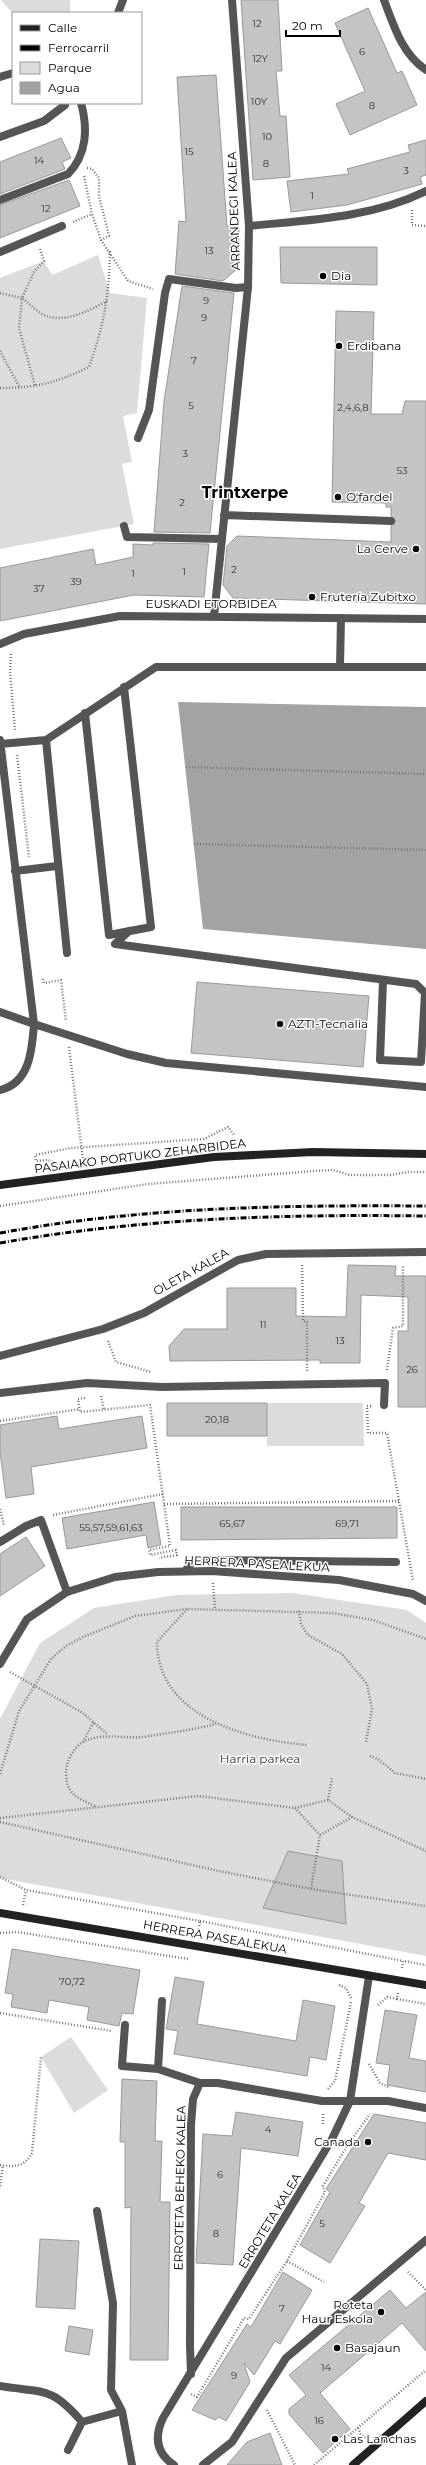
<svg xmlns="http://www.w3.org/2000/svg" width="426" height="2465" font-family="Montserrat,sans-serif">
	<style>
		.green { fill: #dcdcdc }
		.water { fill: #a3a3a3 }
		.building { fill: #c4c4c4; stroke: #999 }
		.lines { fill: none; stroke-linecap: round; stroke-linejoin: round }
		.path { stroke: #777; stroke-width: 2.5; stroke-dasharray: 1 2; stroke-linecap: butt }
		.lane { stroke: #555; stroke-width: 8 }
		.street { stroke: #555; stroke-width: 8 }
		.secondary { stroke: #222; stroke-width: 8 }
		.rail { stroke: #000; stroke-width: 3; stroke-dasharray: 6 2 1 2; stroke-linecap: butt }
		.poi-dot { fill: #000; stroke: #fff; stroke-width: 1.5 }
		.labels { text-anchor: middle; stroke-width: 3; stroke-linejoin: round; paint-order: stroke }
		.number-label { font-size: 10px; fill: #313131 }
		.street-label { font-size: 12px; fill: #000; stroke: #fff }
		.poi-label { font-size: 12px; fill: #000; stroke: #fff; text-anchor: start }
		.park-label { font-size: 12px; fill: #333; stroke: #fff }
		.district-label { font-size: 16px; font-weight: bold; fill: #000; stroke: #fff }
	</style>
	<rect width="100%" height="100%" fill="#fff"/>
	<path class="green" d="M1 0H70V13L13 14Z
		M98 255 110 293 147 298 137 413 123 416 132 462 122 464 134 524 0 549V278L44 261 52 275Z
		M267 1403H363L364 1446H267Z
		M292 1593 407 1610 426 1623V1956L0 1878V1719L40 1643 94 1608 176 1595Z
		M71 2037 108 2090 74 2113 41 2057Z"/>
	<path class="water" d="M178 702 426 707V949L203 929Z"/>
	<path class="building" d="M241 0H278L282 71H276L280 116H286L290 177 253 180Z
		M368 8 397 73 402 71 417 105 350 135 336 104 365 91 335 23Z
		M216 75 227 226 239 227 238 268 223 281 175 274 179 221 186 222 177 77Z
		M61 138 71 158 62 162 65 169 0 194V162Z
		M426 140V175L420 177 422 184 347 205 291 212 287 181 349 174 347 169 410 152 408 145Z
		M69 180 80 206 0 238V205Z
		M280 247H377V285L281 283Z
		M182 286 234 293 210 533 154 532 164 401Z
		M336 311 374 312 371 414H402L405 401H426V604L233 598 223 585 227 546 237 536 391 542V526L396 521 391 516V507H386V503L332 502Z
		M153 543 209 544 204 597 134 595 0 621V568L93 549 96 565 133 557V544L153 545Z
		M197 982 369 996 363 1067 191 1053Z
		M348 1265 396 1266 395 1276H426V1407H398V1331H408V1297L361 1295 360 1363H320V1360L170 1361 169 1346 184 1329H227V1288H296V1316L346 1317Z
		M167 1403H267V1436H167Z
		M57 1416 59 1429 142 1416 147 1448 31 1467 34 1494 6 1498 0 1452V1425Z
		M154 1502 161 1545 148 1548 146 1535 67 1549 62 1518Z
		M181 1507H397V1538L181 1540Z
		M26 1537 45 1566 0 1596V1554Z
		M288 1851 342 1861 346 1924 263 1908Z
		M12 1949 140 1970 133 2014 122 2013 119 2026 87 2020 89 2007 49 2000 47 2013 11 2007 13 1994 5 1993Z
		M175 1977 204 1982 197 2024 296 2041 303 2000 335 2006 326 2060 310 2057 307 2076 174 2054 178 2031 166 2029Z
		M385 2010 417 2015 409 2058 426 2061V2092L387 2085 390 2065 376 2063Z
		M122 2079 157 2081 155 2141H162L160 2202H170L168 2360H130L131 2207 125 2208V2142H120Z
		M236 2112 303 2122 298 2156 241 2148 233 2265 196 2263 203 2134 232 2136Z
		M374 2114 426 2123V2160L388 2153 359 2203 365 2206 330 2263 300 2245 330 2192 326 2189Z
		M40 2239 79 2241 75 2309 36 2307Z
		M283 2272 312 2290 280 2344 275 2341 254 2375 244 2363 250 2382 226 2421 219 2417 215 2420 192 2410 247 2324 251 2327Z
		M390 2290 406 2308 426 2292V2351L402 2323 320 2393 350 2429 323 2453 289 2414V2409L306 2395 289 2375Z
		M69 2326 93 2330 89 2355 65 2351Z
		M270 2433 282 2465H227L247 2442Z"/>
	<g class="lines">
		<path class="path" d="M87 168 92 169 99 178V196L109 236 101 240
			M84 176 92 214
			M412 210V225L426 226
			M73 222 92 214 101 240 128 281 153 289
			M40 249 44 261 34 272 22 298C29 303 35 310 42 314 63 325 88 311 107 301
			M0 293 22 298 19 328 35 386
			M0 351 20 388
			M0 388C36 388 56 383 89 367 104 324 109 297 110 251
			M11 654 10 671 15 730
			M17 755 29 857
			M186 767 426 774
			M194 844 426 850
			M43 979 44 983 61 980 66 1021
			M69 1047 83 1160
			M58 1164 48 1160 36 1161 35 1155 71 1148 204 1139 228 1127 235 1136
			M0 1206 148 1184 314 1171 333 1170 350 1175H391L407 1172H426
			M302 1265 303 1321 307 1322V1371
			M108 1341 116 1362 151 1372
			M387 1370 393 1328 403 1326V1265
			M101 1396 104 1409
			M85 1398 78 1399 80 1412 150 1405 170 1546 149 1550 150 1555 176 1550 177 1555 159 1558
			M371 1406H367L368 1433H387L413 1581
			M0 1421 80 1409
			M164 1504 399 1501
			M0 1509 4 1525
			M53 1515 163 1494
			M213 1583 215 1609
			M187 1609 157 1642C157 1717 248 1740 307 1745
			M299 1611 301 1624 308 1635 342 1654 367 1684 372 1709 366 1742
			M10 1672 83 1713 108 1735
			M83 1742 94 1721
			M370 1756 378 1759 395 1773 426 1779
			M0 1774 19 1711 51 1659 66 1646 83 1637 135 1616 187 1609 332 1613 373 1620 426 1639
			M328 1800 332 1778
			M95 1806C78 1798 66 1795 66 1773 66 1762 73 1748 83 1742 101 1732 124 1739 143 1737 168 1733 192 1730 216 1724
			M295 1808 320 1835 311 1889
			M0 1818 198 1796 295 1808 328 1800 352 1817 426 1851
			M0 1822 219 1871 311 1889 426 1906
			M320 1835 352 1817
			M0 1877 26 1890 200 1921 198 1935
			M23 1905 26 1890
			M200 1921 403 1961
			M0 1933 17 1932 188 1959
			M402 1968 403 1961 426 1965
			M339 1985 346 1988 352 2000
			M398 1993 397 1999 426 2004
			M378 2005 387 1997 397 1999
			M0 2013 112 2031
			M369 2064 380 2083 390 2088
			M328 2089 335 2081 351 2002
			M323 2114V2125
			M347 2146 370 2114
			M0 2165C15 2167 24 2167 32 2153L41 2057
			M0 2186 3 2165
			M287 2261 324 2282
			M408 2272 426 2290
			M191 2394 197 2397 244 2318 249 2319 287 2261 325 2192 323 2186 347 2146 344 2144
			M267 2410 295 2465
			M358 2428 361 2435 366 2438
			M314 2465 426 2370"/>
		<path class="lane" d="M138 438 149 410 165 293 169 279 236 288 248 287
			M340 667 341 618
			M85 713 109 935 151 927 124 687
			M0 740 34 1024 127 1054 166 1063 426 1087
			M46 740 67 953
			M0 744 46 740 156 667H426
			M15 871 57 866
			M129 931 115 944 416 984 425 993 421 1062 380 1060 383 981
			M0 1012 34 1024C32 1050 30 1083 0 1090
			M0 1542 26 1526 41 1520 67 1592
			M185 1571 194 1560 396 1562"/>
		<path class="street" d="M384 0C394 26 402 54 426 70
			M118 13 123 0
			M0 77 13 73
			M0 137 44 121 65 105
			M0 200 68 174C87 155 88 128 81 103
			M249 226C309 220 371 218 426 191
			M0 252 62 226
			M224 515 391 521
			M124 526 127 537 222 539
			M214 616 248 287 249 226 232 0
			M0 644 24 634 120 616 426 619
			M0 1356 103 1329 144 1313 238 1260 266 1254 426 1252
			M0 1393 87 1383 162 1387 385 1383 384 1405
			M0 1664 27 1619 67 1592 115 1577 158 1572 212 1571 339 1580 413 1594 426 1601
			M125 2025 122 2066 158 2069 200 2083
			M158 2069 162 2001
			M97 2211 113 2303 111 2390 122 2411 132 2465
			M191 2374 190 2346 191 2125 193 2099 200 2083H218L322 2101H388L426 2108
			M0 2386C44 2393 51 2386 82 2422L122 2411
			M68 2450 82 2422
			M174 2465C156 2453 154 2437 163 2418L332 2139 350 2101 369 1976
			M203 2465 232 2442 286 2358 426 2240"/>
		<path class="secondary" d="M0 1185 214 1157 313 1152 426 1154
			M0 1913 426 1985
			M353 2465 426 2401"/>
		<path class="rail" d="M0 1233C141 1207 283 1205 426 1206
			M0 1243C141 1218 283 1214 426 1216"/>
	</g>
	<g class="poi-dot">
		<circle cx="323" cy="276" r="4"/>
		<circle cx="339" cy="346" r="4"/>
		<circle cx="338" cy="497" r="4"/>
		<circle cx="416" cy="549" r="4"/>
		<circle cx="312" cy="597" r="4"/>
		<circle cx="280" cy="1024" r="4"/>
		<circle cx="368" cy="2142" r="4"/>
		<circle cx="381" cy="2312" r="4"/>
		<circle cx="337" cy="2348" r="4"/>
		<circle cx="335" cy="2439" r="4"/>
	</g>
	<g class="labels">
		<g class="number-label">
			<text x="257" y="27">12</text>
			<text x="362" y="55">6</text>
			<text x="260" y="62">12Y</text>
			<text x="259" y="105">10Y</text>
			<text x="372" y="109">8</text>
			<text x="267" y="140">10</text>
			<text x="189" y="155">15</text>
			<text x="39" y="164">14</text>
			<text x="266" y="167">8</text>
			<text x="406" y="174">3</text>
			<text x="312" y="199">1</text>
			<text x="46" y="212">12</text>
			<text x="209" y="254">13</text>
			<text x="206" y="304">9</text>
			<text x="204" y="321">9</text>
			<text x="194" y="364">7</text>
			<text x="191" y="409">5</text>
			<text x="353" y="411">2,4,6,8</text>
			<text x="185" y="457">3</text>
			<text x="402" y="474">53</text>
			<text x="182" y="506">2</text>
			<text x="234" y="573">2</text>
			<text x="184" y="575">1</text>
			<text x="133" y="577">1</text>
			<text x="76" y="585">39</text>
			<text x="39" y="592">37</text>
			<text x="263" y="1328">11</text>
			<text x="340" y="1344">13</text>
			<text x="412" y="1373">26</text>
			<text x="217" y="1423">20,18</text>
			<text x="232" y="1527">65,67</text>
			<text x="347" y="1527">69,71</text>
			<text x="111" y="1531">55,57,59,61,63</text>
			<text x="72" y="1985">70,72</text>
			<text x="268" y="2133">4</text>
			<text x="220" y="2178">6</text>
			<text x="322" y="2227">5</text>
			<text x="216" y="2237">8</text>
			<text x="282" y="2312">7</text>
			<text x="326" y="2371">14</text>
			<text x="234" y="2379">9</text>
			<text x="319" y="2424">16</text>
		</g>
		<g class="street-label">
			<text transform="translate(234 211) rotate(-92)" y="4">ARRANDEGI KALEA</text>
			<text x="211" y="608">EUSKADI ETORBIDEA</text>
			<text transform="translate(140 1156) rotate(-7)" y="4">PASAIAKO PORTUKO ZEHARBIDEA</text>
			<text transform="translate(191 1272) rotate(-29)" y="4">OLETA KALEA</text>
			<text transform="translate(257 1564) rotate(3)" y="4">HERRERA PASEALEKUA</text>
			<text transform="translate(215 1937) rotate(10)" y="4">HERRERA PASEALEKUA</text>
			<text transform="translate(180 2188) rotate(-89)" y="4">ERROTETA BEHEKO KALEA</text>
			<text transform="translate(270 2221) rotate(-59)" y="4">ERROTETA KALEA</text>
		</g>
		<g class="poi-label">
			<text x="331" y="280">Dia</text>
			<text x="347" y="350">Erdibana</text>
			<text x="346" y="501">O'fardel</text>
			<text x="408" y="553" text-anchor="end">La Cerve</text>
			<text x="320" y="601">Frutería Zubitxo</text>
			<text x="288" y="1028">AZTI-Tecnalia</text>
			<text x="360" y="2146" text-anchor="end">Canada</text>
			<text x="373" y="2309" text-anchor="end">Roteta<tspan x="373" dy="14">Haur Eskola</tspan></text>
			<text x="345" y="2352">Basajaun</text>
			<text x="343" y="2443">Las Lanchas</text>
		</g>
		<g class="park-label">
			<text x="260" y="1763">Harria parkea</text>
		</g>
		<g class="district-label">
			<text x="245" y="498">Trintxerpe</text>
		</g>
	</g>
	<rect x="12" y="12" width="130" height="92" fill="#ffffff" stroke="#999999"/>
	<rect x="20" y="25" width="20" height="6" fill="#222222" stroke="#999999"/>
	<text x="48" y="32" font-size="12" fill="#000000">Calle</text>
	<rect x="20" y="45" width="20" height="6" fill="#000000" stroke="#999999"/>
	<text x="48" y="52" font-size="12" fill="#000000">Ferrocarril</text>
	<rect x="20" y="62" width="20" height="12" fill="#dcdcdc" stroke="#999999"/>
	<text x="48" y="72" font-size="12" fill="#000000">Parque</text>
	<rect x="20" y="82" width="20" height="12" fill="#a3a3a3" stroke="#999999"/>
	<text x="48" y="92" font-size="12" fill="#000000">Agua</text>
	<path d="M286 30v6h54v-6" fill="none" stroke="#000000" stroke-width="2"/>
	<text x="292" y="30" font-size="12" fill="#000000" stroke="#ffffff" stroke-width="3" paint-order="stroke">20 m</text>
</svg>
